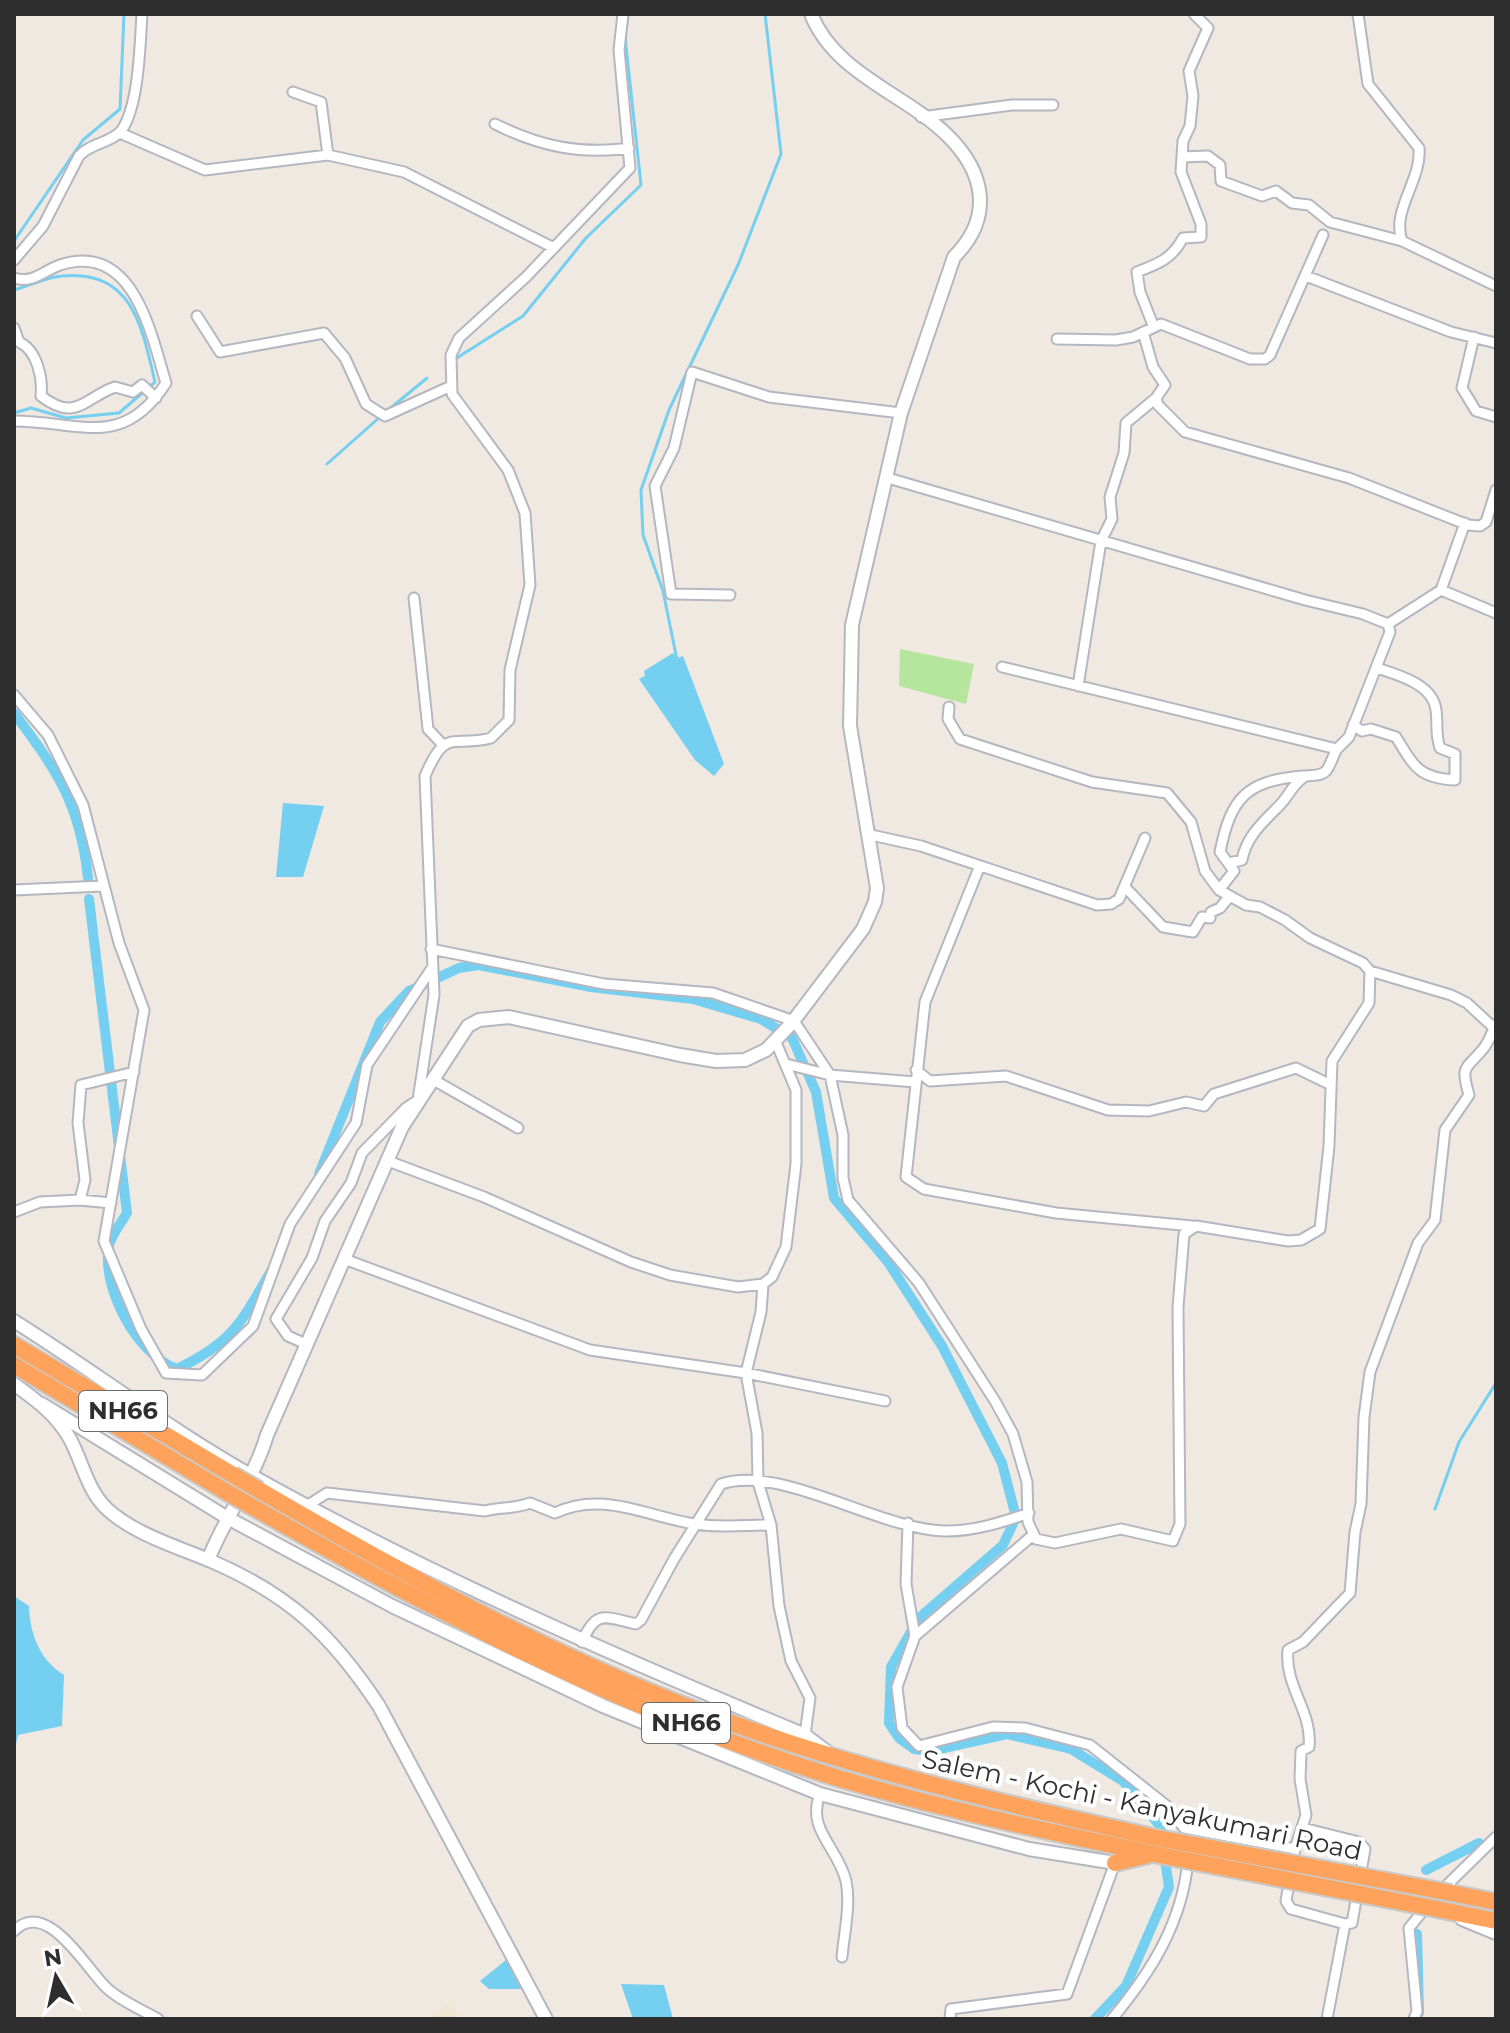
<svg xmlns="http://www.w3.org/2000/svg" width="1510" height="2033" font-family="Montserrat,sans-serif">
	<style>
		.education { fill: #f0e6d1 }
		.green { fill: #b6e59e }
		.water { fill: #75cff0 }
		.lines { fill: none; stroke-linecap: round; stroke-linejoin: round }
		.stream { stroke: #75cff0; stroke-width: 3 }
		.canal { stroke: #75cff0; stroke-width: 10 }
		.street-casing { stroke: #b4b7c1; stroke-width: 13 }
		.secondary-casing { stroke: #b4b7c1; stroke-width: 16 }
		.highway-casing { stroke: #c9c9c9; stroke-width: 20 }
		.street { stroke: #fff; stroke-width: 9 }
		.secondary { stroke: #fff; stroke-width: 12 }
		.highway { stroke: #ffa35c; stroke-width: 16 }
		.highway-bridge-casing { stroke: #c9c9c9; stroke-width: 20; stroke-linecap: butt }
		.highway-bridge { stroke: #ffa35c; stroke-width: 16 }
		.labels { text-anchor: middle; stroke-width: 8; stroke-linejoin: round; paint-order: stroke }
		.shield { fill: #fff; stroke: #6d6d6d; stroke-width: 2 }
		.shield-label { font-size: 24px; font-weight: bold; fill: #2e2e2e }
		.street-label { font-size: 26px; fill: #2e2e2e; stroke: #fff }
	</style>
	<rect width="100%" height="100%" fill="#efe9e1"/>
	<path class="education" d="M452 2001 460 2019H426Z"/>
	<path class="green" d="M900 649 974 664 966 704 899 686Z"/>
	<path class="water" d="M673 653 677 658 683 656 724 764 714 776 695 760 639 679 645 676 644 671Z
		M283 803 324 806 303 877H276Z
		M14 1596 29 1606C30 1635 40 1660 64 1675L62 1726 18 1735 14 1754Z
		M506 1960 521 1989H489L480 1981Z
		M621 1984 664 1985 673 2019H633Z"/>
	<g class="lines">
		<path class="stream" d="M14 241 83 140 120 109 124 14
			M14 290C30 286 46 277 62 276 132 269 142 326 155 382L119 413 66 418 31 408 14 413
			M452 361 523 316 586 238 641 185 625 37 628 14
			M387 411 427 378
			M327 464 381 416
			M677 660 663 591 643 535 641 490 669 410 738 265 781 154 765 14
			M1435 1509 1459 1442 1496 1383"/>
		<path class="canal" d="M14 713C58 772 80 804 88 878
			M89 899 127 1213C121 1223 111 1235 109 1246 101 1288 137 1355 177 1369 233 1342 241 1323 271 1271
			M319 1174 380 1022 409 991 459 968 479 965 591 987 693 999 761 1019 792 1038 816 1092 834 1198 888 1262 942 1346 1002 1463 1016 1517 1003 1545 919 1618 891 1667 889 1723 899 1738 914 1749 930 1751 1007 1734 1071 1749 1123 1781 1160 1826 1169 1887 1126 1986 1095 2019
			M1426 1870 1479 1843
			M1417 1934 1419 2013"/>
		<g class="street-casing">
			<path id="street" d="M1358 14 1368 84 1419 148C1422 180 1391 210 1402 241L1496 286
				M293 92 321 102 328 155
				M921 117 1012 105H1053
				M495 124C539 146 580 155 629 148
				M120 133 205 170 328 155 404 172 554 248
				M1182 157 1208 156 1220 165 1221 181 1262 196 1276 191 1292 203 1309 205 1330 222 1402 241
				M14 260 43 226 79 156C90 143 111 143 121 131 139 107 140 44 142 14
				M1306 276 1451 332 1496 343
				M14 278C33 284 43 271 60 265 134 241 151 334 166 383 122 451 79 421 14 421
				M197 316 220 352 324 333 345 358 366 404 385 416 449 387
				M1153 325 1140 292 1137 272C1158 264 1172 259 1183 238L1201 237V224L1181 172 1183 141 1190 126 1193 96 1189 71 1208 28 1194 14
				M14 328 19 342C37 350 43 378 41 396 76 423 84 398 115 387L133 392 142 385 156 398
				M1474 337 1462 388 1476 411 1496 417
				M1057 339 1116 340 1133 337 1161 324 1250 359H1265L1270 355 1323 235
				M1156 398 1158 405 1185 432 1349 478 1468 525 1480 526 1486 522 1496 490
				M888 478 1305 600 1363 614 1388 624 1390 632 1349 737 1337 749 1002 667
				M1441 590 1496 613
				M730 595 671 594 655 486 674 448 692 372 769 397 901 413
				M414 598 428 729 443 745
				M1388 624 1441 590 1465 523
				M1078 686 1101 541 1112 519 1110 497 1124 453 1126 423 1156 398 1165 385 1153 367 1143 332
				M14 695 48 735 83 805 119 943 144 1010 104 1241 141 1329 166 1373 202 1375 253 1326 290 1224 356 1123 367 1065 432 968
				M1353 725 1362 731 1371 729 1396 737C1414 766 1418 778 1455 780V754L1440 748C1435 734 1438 724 1436 710 1433 684 1398 675 1377 668
				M871 835 921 846 1097 905 1111 904 1119 899 1145 838
				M1229 863 1242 860C1246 837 1263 822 1279 806 1290 795 1290 787 1304 777
				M979 868 925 1002 906 1177 924 1189 1056 1213 1192 1226
				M1125 887 1163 927 1193 932 1202 917 1210 918 1211 912 1220 908 1230 896
				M14 890 103 886
				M1219 890 1234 871 1220 852C1231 797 1247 781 1302 776 1310 775 1320 777 1326 771 1331 765 1333 755 1337 749
				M431 949 604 984 713 993 794 1021 830 1075 843 1135V1178L848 1200 919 1283 995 1401 1013 1434 1027 1482 1028 1522 1036 1539 1055 1543 1121 1529 1173 1541 1180 1524 1178 1307 1184 1234 1196 1226 1288 1241 1301 1240 1320 1229 1329 1146 1332 1061 1369 1003 1370 971 1363 963 1310 938 1285 920 1260 907 1246 905 1219 890 1205 871 1191 822 1167 793 1092 782 960 739 948 719 949 707
				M1370 971 1451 995 1467 1003 1494 1028
				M786 1064 830 1075 915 1082
				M916 1070 930 1081 1006 1076 1108 1110 1149 1111 1186 1102 1204 1106 1214 1094 1296 1068 1329 1084
				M432 1079 518 1128
				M388 1161 484 1197 631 1262 670 1275 738 1287 763 1284 772 1277 786 1247 796 1164V1090L775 1040
				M111 1203 80 1200 85 1180 78 1123 81 1085 134 1072
				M14 1212 40 1202 80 1200
				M344 1259 590 1350 746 1373 885 1401
				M763 1284 761 1312 746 1373 757 1433 758 1482 771 1525 779 1606 791 1661 810 1698 805 1735
				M306 1344 288 1336 276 1319 312 1258 325 1221 351 1183 362 1153 406 1108 418 1100 434 995 425 776C446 726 453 748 491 738L509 720 510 670 530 585 525 513 508 470 452 394 451 355 459 338 526 277 630 168 619 50 623 14
				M308 1505 327 1493 485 1511C500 1507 515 1509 530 1503L555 1513C602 1490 648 1517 695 1524 719 1528 746 1525 771 1525
				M908 1523 906 1584 915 1636
				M1033 1535 915 1636 897 1687 902 1728 919 1746 993 1727 1025 1728 1090 1745 1167 1806 1184 1828 1295 1849 1286 1901 1291 1909 1345 1924 1327 2019
				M582 1642C596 1609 605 1617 636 1624L641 1620 674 1559 721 1484C780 1464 878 1529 944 1531 972 1532 1003 1522 1029 1513
				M820 1794C806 1830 838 1847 846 1881 851 1904 844 1934 842 1957
				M1303 1828 1359 1842 1365 1849 1352 1923 1345 1924
				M1295 1849 1306 1815 1300 1779 1301 1751 1309 1747C1313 1712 1284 1686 1288 1650L1303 1642 1350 1593 1355 1532 1361 1504 1364 1417 1370 1372 1418 1243 1435 1220 1445 1130 1469 1095C1460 1064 1466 1070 1483 1049 1489 1042 1492 1032 1496 1024
				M1440 1892 1496 1837
				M14 1931C48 1896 89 1974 109 1990 123 2002 142 2010 158 2019
				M950 2019 951 2009 1067 1994 1115 1863
				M1112 2019C1152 1971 1183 1921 1188 1859
				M1414 2019 1417 2011 1409 1928 1427 1906"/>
		</g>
		<g class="secondary-casing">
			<path id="secondary" d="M14 1321C94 1371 170 1430 252 1476 431 1576 617 1657 805 1735L826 1751
				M14 1384C36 1400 57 1415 70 1439 83 1463 87 1490 107 1509 134 1534 178 1547 211 1561 290 1595 332 1635 379 1706L546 2019
				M42 1404 226 1517 392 1606 603 1706 820 1794 1029 1849 1115 1863
				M208 1560C225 1517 254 1479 267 1435L402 1127 468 1026 479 1020 509 1017 680 1055 716 1061 745 1060 766 1050 791 1024 863 929 875 902 877 888 850 726 852 625 901 413 954 257C993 218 986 173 947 135 904 93 835 74 811 14
				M1462 1919 1496 1933"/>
		</g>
		<g class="highway-casing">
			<path id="highway" d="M14 1345 233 1475
				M14 1365 223 1490
				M259 1490C412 1579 569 1667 737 1725 874 1774 1015 1806 1157 1838
				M251 1506C436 1612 627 1713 831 1776 937 1808 1045 1831 1154 1854
				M1115 1863 1148 1855
				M1451 1893 1496 1902
				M1437 1909 1496 1921"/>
		</g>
		<use href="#street" class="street"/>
		<use href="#secondary" class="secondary"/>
		<use href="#highway" class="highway"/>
		<g class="highway-bridge-casing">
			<path id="highway-bridge" d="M233 1475 259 1490
				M223 1490 251 1506
				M1157 1838 1451 1893
				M1154 1854 1437 1909"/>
		</g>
		<use href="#highway-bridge" class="highway-bridge"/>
	</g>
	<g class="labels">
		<g class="shield">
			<rect x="79" y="1391" width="88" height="40" rx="6"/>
			<rect x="642" y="1703" width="88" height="40" rx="6"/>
		</g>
		<g class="shield-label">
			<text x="123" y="1419">NH66</text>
			<text x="686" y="1731">NH66</text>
		</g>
		<g class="street-label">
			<text transform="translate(1142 1805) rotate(12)" y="9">Salem - Kochi - Kanyakumari Road</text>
		</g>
	</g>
	<rect width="1510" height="2033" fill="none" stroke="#2e2e2e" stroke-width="32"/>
	<g transform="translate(56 1977) rotate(351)" stroke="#ffffff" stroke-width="6" paint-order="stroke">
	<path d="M0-6L14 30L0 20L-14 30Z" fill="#2e2e2e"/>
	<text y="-12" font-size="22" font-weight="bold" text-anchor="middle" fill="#2e2e2e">N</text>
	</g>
</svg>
